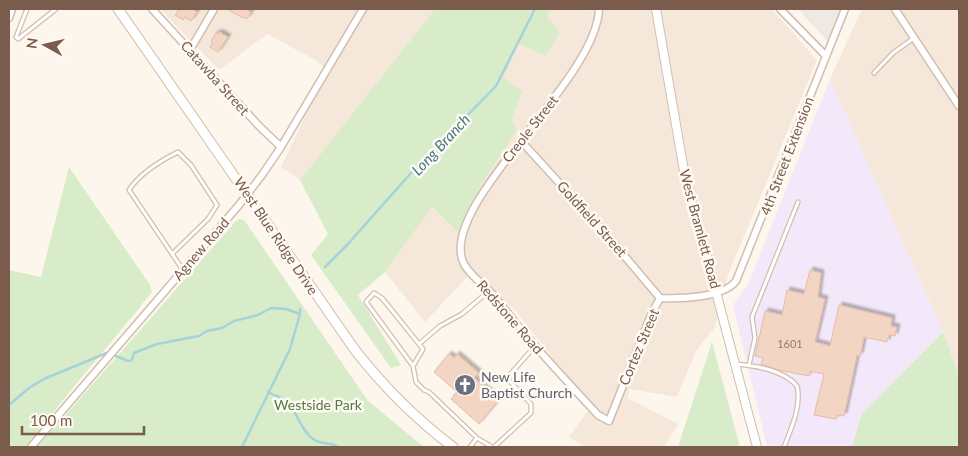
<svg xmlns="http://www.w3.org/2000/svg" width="968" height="456" font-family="Lato,sans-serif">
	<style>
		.residential { fill: #f5e8da }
		.industrial { fill: #efe9e4 }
		.education { fill: #f3e8fa }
		.green { fill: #d8ecc9 }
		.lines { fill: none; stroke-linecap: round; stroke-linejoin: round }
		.stream { stroke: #a5d3da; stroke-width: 2.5 }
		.building { fill: #f3d5c3; stroke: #e6bba3; filter: url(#shadow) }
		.service-casing { stroke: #d1beb0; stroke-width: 5.5 }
		.minor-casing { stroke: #d1beb0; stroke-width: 9 }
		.tertiary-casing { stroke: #d1beb0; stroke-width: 10 }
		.secondary-casing { stroke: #d6c0b0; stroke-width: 11 }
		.service { stroke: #fff; stroke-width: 3 }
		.minor { stroke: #fff; stroke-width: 6 }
		.tertiary { stroke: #fff; stroke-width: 8 }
		.secondary { stroke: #fff; stroke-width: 9 }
		.labels { text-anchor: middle; stroke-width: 5; stroke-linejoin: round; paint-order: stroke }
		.number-label { font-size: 11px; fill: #987a6a }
		.street-label { font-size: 14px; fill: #7a5c4d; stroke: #fffaf3 }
		.worship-label { font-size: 14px; fill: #5b616d; stroke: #fffaf3; text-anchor: start }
		.park-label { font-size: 14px; fill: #537a41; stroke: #fffaf3 }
		.water-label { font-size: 15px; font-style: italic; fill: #437c86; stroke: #fffaf3 }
	</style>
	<defs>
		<filter id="shadow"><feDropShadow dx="3" dy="-3" stdDeviation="1" flood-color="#0004"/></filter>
	</defs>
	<rect width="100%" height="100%" fill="#fdf6ec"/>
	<path class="residential" d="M162 9H435L300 180 281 167 327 70 317 61 267 34 219 70 161 10Z
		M552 9H586L590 12V9H772L817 60 728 275 715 327 696 351 677 397 629 389 628 398 678 424 664 447H586L569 437 588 410 563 371 514 309 469 275 425 322 385 272 432 207 458 233 512 119 522 91 502 78 519 44 545 56 560 33 547 16Z
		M862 9H959V375L943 332 830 79Z"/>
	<path class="industrial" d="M798 9H842L827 41Z"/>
	<path class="education" d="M830 79 943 332 861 415 852 447H767L733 305 748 285Z"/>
	<path class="green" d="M435 9H552L547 16 560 33 545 56 519 44 503 78 522 91 512 119 516 131 482 183 458 233 432 207 385 272 358 295 401 365 391 368 311 255 328 234 300 180Z
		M69 167 150 285 152 292C113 341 72 387 34 437L40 444 236 221 240 219 244 220 368 401 424 447H9V270L41 277Z
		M943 332 959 375V447H852L861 415Z
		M712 342 740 447H678Z"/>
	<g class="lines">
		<path class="stream" d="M325 267 347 245 411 173 496 86 535 9
			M116 356 128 361 132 360 134 353 157 344 199 336 207 331 222 328 234 321 258 315 271 308 286 309 300 314
			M268 392C273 395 281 397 286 401 298 412 300 430 313 439 322 446 331 441 338 447
			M9 405 29 388 44 379 109 352
			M242 447 290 349 300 314V309"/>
	</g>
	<path class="building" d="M180 9H192L197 12 191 21 185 17 183 20 175 15Z
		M227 9H245L251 12 247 19 244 17 243 18Z
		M219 32 228 37 218 52 210 47 213 42 211 41 216 33 218 34Z
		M810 270 821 273 818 297 825 299 815 342 830 346 839 305 892 318 891 326 897 327 895 336 889 335 887 342 864 337 860 356 857 355 844 416 837 415 836 419 814 415 824 374 810 371 809 376 779 370 761 364 763 358 755 356 765 311 782 315 787 290 804 294Z
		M449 354 454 358 457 354 479 373 474 378 499 400 479 424 451 399 457 392 434 372Z"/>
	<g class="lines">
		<g class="service-casing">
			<path id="service" d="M27 9 16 37 18 39 56 9
				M874 73 893 53 914 38
				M172 254 208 219 217 205 191 165 178 152C160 161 140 173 129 190L183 270
				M419 344 440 326 462 314 489 291
				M737 364C756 366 784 370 797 386 802 405 791 429 784 447
				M749 365 755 338 752 317 798 202
				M413 366 423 349 382 298 374 293 366 302 413 366 416 382 424 390 429 392 477 438 492 447
				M470 447 477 438
				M494 447 531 413V404L507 378 535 346"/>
		</g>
		<g class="minor-casing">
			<path id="minor" d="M152 9 259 126 281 147
				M599 9C597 81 435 207 464 264 471 277 486 286 495 297 503 307 511 317 519 327 544 357 571 386 598 415L609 421 651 315 660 298C680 299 723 298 736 281L845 9
				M780 9 826 56
				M895 9 959 106
				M9 18 12 9
				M190 50 214 9
				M521 141 605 233 660 298
				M31 447 239 205 262 175 281 147 363 9"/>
		</g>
		<g class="tertiary-casing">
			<path id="tertiary" d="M656 9 684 171 757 447"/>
		</g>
		<g class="secondary-casing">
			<path id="secondary" d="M118 9 355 350C383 386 416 419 453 447"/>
		</g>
		<use href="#service" class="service"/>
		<use href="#minor" class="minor"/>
		<use href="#tertiary" class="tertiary"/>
		<use href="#secondary" class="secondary"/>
	</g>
	<defs>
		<g id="church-disc" transform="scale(1.125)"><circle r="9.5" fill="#6b7280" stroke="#fffaf3"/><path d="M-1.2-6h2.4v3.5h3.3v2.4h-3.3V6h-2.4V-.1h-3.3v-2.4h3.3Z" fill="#fff"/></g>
	</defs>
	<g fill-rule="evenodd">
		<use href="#church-disc" x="465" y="385"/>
	</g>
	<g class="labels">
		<g class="number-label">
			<text x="790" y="348">1601</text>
		</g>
		<g class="street-label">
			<text transform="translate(215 78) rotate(48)" y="5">Catawba Street</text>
			<text transform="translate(530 129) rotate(-52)" y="5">Creole Street</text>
			<text transform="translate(787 156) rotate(-69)" y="5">4th Street Extension</text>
			<text transform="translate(592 219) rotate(48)" y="5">Goldfield Street</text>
			<text transform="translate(700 229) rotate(75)" y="5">West Bramlett Road</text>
			<text transform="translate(276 236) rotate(56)" y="5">West Blue Ridge Drive</text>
			<text transform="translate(201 249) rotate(-49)" y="5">Agnew Road</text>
			<text transform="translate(510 317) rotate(49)" y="5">Redstone Road</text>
			<text transform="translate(639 347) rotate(-67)" y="5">Cortez Street</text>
		</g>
		<g class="worship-label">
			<text x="481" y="382">New Life<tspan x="481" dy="16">Baptist Church</tspan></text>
		</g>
		<g class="park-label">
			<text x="318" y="410">Westside Park</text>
		</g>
		<g class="water-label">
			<text transform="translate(441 145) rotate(-47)" y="5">Long Branch</text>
		</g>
	</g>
	<rect width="968" height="456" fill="none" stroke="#7a5c4d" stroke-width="20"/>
	<g transform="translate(45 45) rotate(278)" stroke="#fffaf3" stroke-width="4" paint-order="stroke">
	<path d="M0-4L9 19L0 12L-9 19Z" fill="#7a5c4d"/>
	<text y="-8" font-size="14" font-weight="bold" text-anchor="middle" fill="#7a5c4d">N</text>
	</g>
	<path d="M22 426v8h122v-8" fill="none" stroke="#7a5c4d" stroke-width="2.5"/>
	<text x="30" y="426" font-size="15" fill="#7a5c4d" stroke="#fffaf3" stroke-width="4" paint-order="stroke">100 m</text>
</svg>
